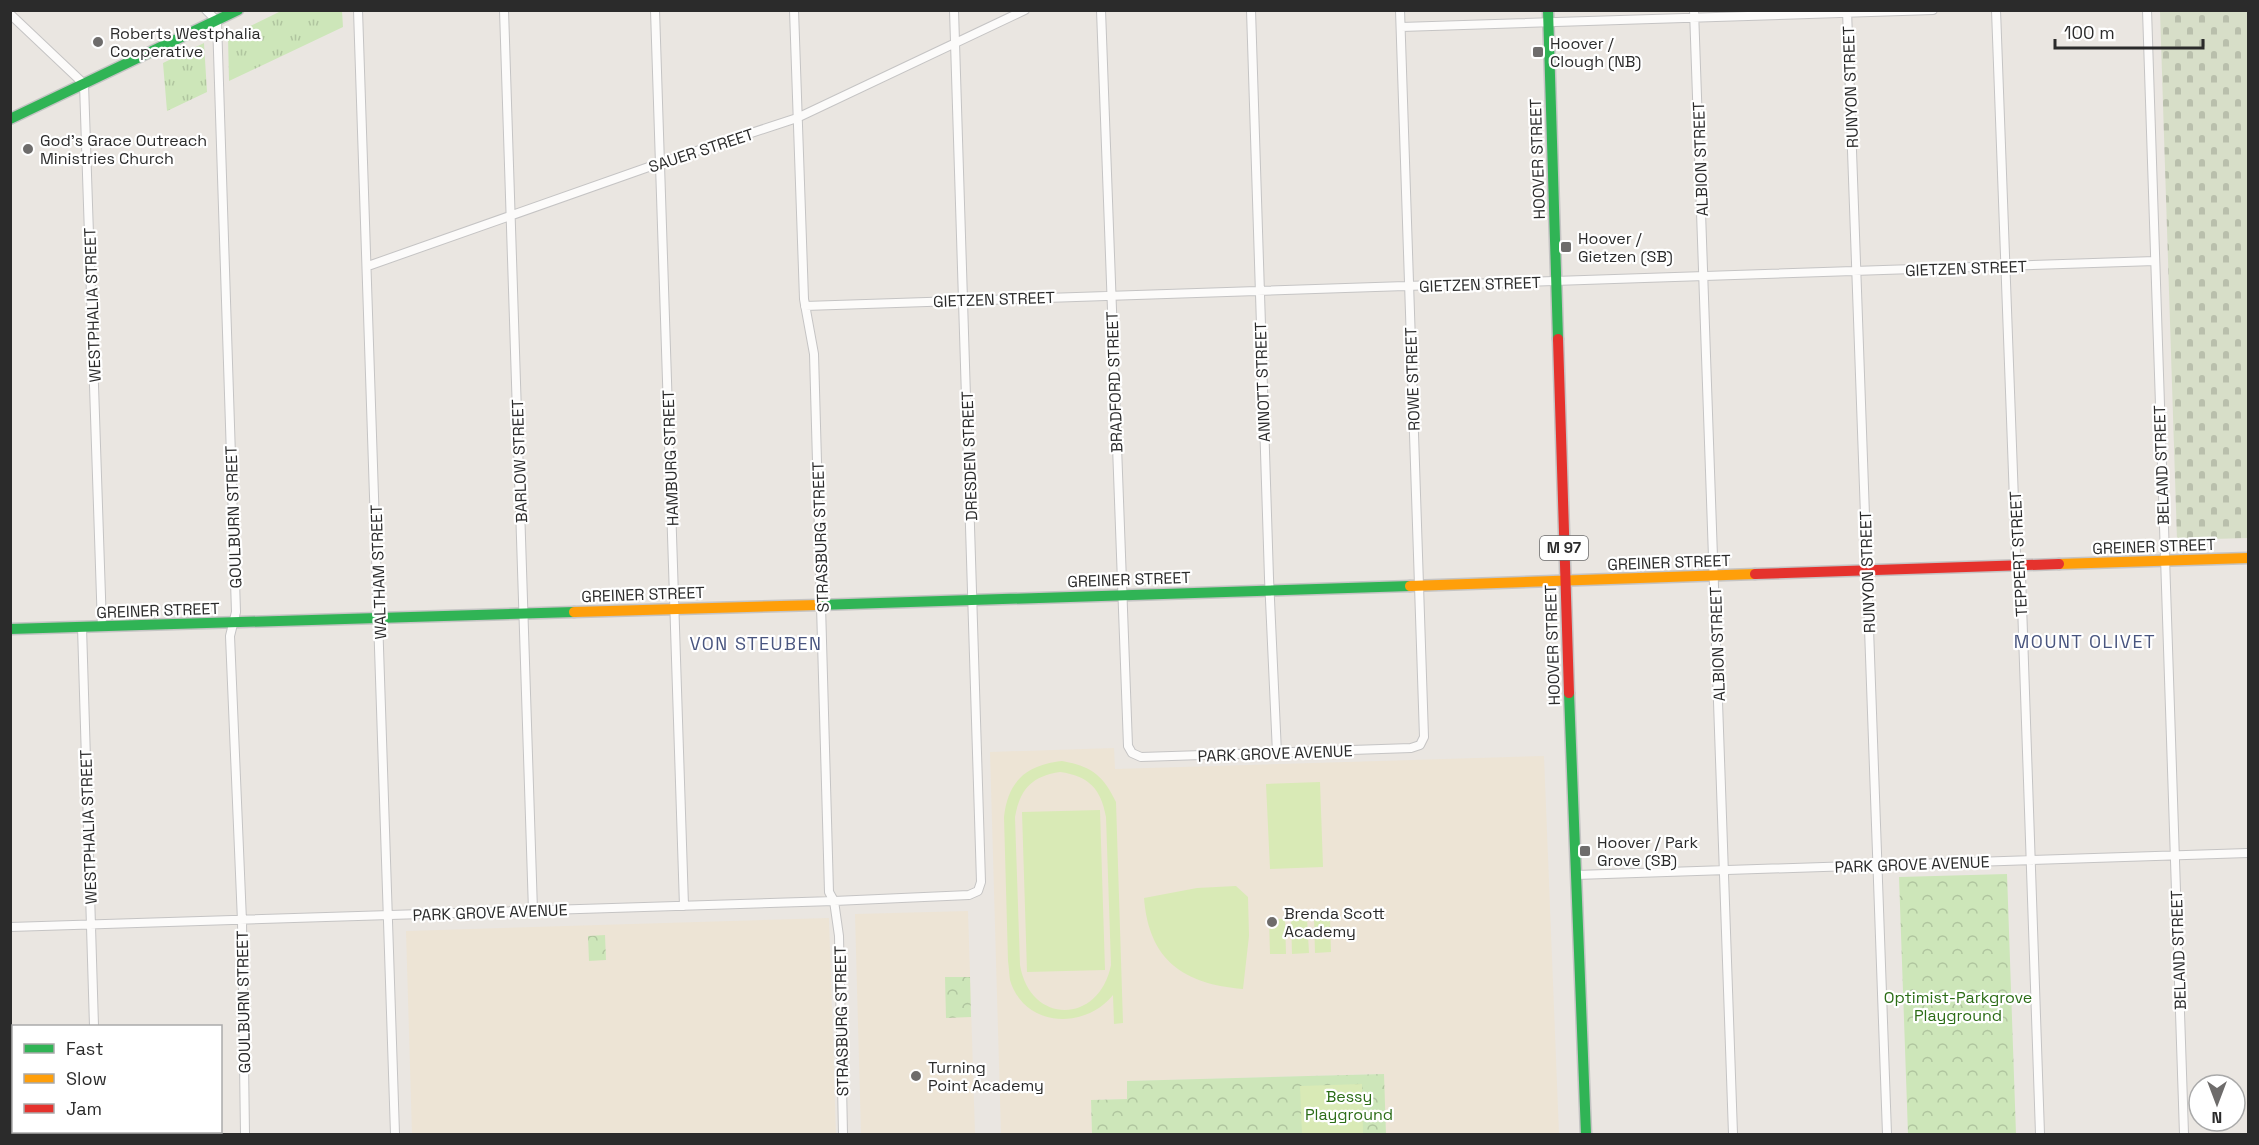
<svg xmlns="http://www.w3.org/2000/svg" width="2259" height="1145" font-family="'Space Grotesk',sans-serif">
	<style>
		.education { fill: #ede4d5 }
		.grass { fill: url(#grass-tufts) }
		.cemetery { fill: url(#cemetery-stones) }
		.park { fill: url(#park-crowns) }
		.pitch { fill: #d9eab6; fill-rule: evenodd }
		.lines { fill: none; stroke-linecap: round; stroke-linejoin: round }
		.street-casing { stroke: #c5c4c4; stroke-width: 10 }
		.fast-casing { stroke: #c5c4c4; stroke-width: 13 }
		.slow-casing { stroke: #c5c4c4; stroke-width: 13 }
		.jam-casing { stroke: #c5c4c4; stroke-width: 13 }
		.street { stroke: #fcfbfa; stroke-width: 8 }
		.fast { stroke: #30b455; stroke-width: 10 }
		.slow { stroke: #ff9f0a; stroke-width: 10 }
		.jam { stroke: #e5322d; stroke-width: 10 }
		.poi-dot { fill: #6e6c6b; stroke: #fff; stroke-width: 2 }
		.labels { text-anchor: middle; stroke-width: 4.5; stroke-linejoin: round; paint-order: stroke }
		.shield { fill: #fff; stroke: #6b6b6b; stroke-width: 1.5 }
		.shield-label { font-size: 15px; font-weight: bold; fill: #2b2b2b }
		.poi-label { font-size: 16px; fill: #2b2b2b; stroke: #fff; text-anchor: start }
		.street-label { font-size: 16px; fill: #2b2b2b; stroke: #fff }
		.park-label { font-size: 16px; fill: #2c6d17; stroke: #fff }
		.neighbourhood-label { font-size: 18px; letter-spacing: 1.5px; fill: #49557f; stroke: #fff }
	</style>
	<defs>
		<pattern id="grass-tufts" width="24" height="20" patternUnits="userSpaceOnUse" patternTransform="scale(1.5)"><rect width="24" height="20" fill="#cde6b9"/><path d="M3 7l-1-3M5 7V3M7 7l1-3M15 17l-1-3M17 17v-4M19 17l1-3" fill="none" stroke="#b0c59f"/></pattern>
		<pattern id="cemetery-stones" width="16" height="16" patternUnits="userSpaceOnUse" patternTransform="scale(1.5)"><rect width="16" height="16" fill="#d7dec8"/><path d="M2 7V4a2 2 0 0 1 4 0v3zM10 15v-3a2 2 0 0 1 4 0v3z" fill="#b9bfac"/></pattern>
		<pattern id="park-crowns" width="20" height="18" patternUnits="userSpaceOnUse" patternTransform="scale(1.5)"><rect width="20" height="18" fill="#cde6b9"/><path d="M2 6a3 3 0 1 1 6 0M12 15a3 3 0 1 1 6 0" fill="none" stroke="#b0c59f"/></pattern>
	</defs>
	<rect width="100%" height="100%" fill="#eae6e1"/>
	<path class="education" d="M1114 748 1115 769 1544 756 1559 1134H1386L1383 1074 1127 1081V1099L1091 1100 1092 1134H1001L990 752Z
		M968 911 975 1134H861L855 914Z
		M829 918 836 1134H412L406 931Z"/>
	<path class="grass" d="M281 11H342L343 27 229 81 228 37Z
		M204 43 207 92 167 111 163 63Z"/>
	<path class="cemetery" d="M2160 11H2248V538L2177 540Z"/>
	<path class="park" d="M2007 874 2016 1134H1908L1899 877Z
		M605 935 606 960 589 961 588 936Z
		M945 977H970L971 1017 946 1018Z
		M1384 1074 1386 1134H1092L1091 1100 1127 1099V1081Z"/>
	<path class="pitch" d="M1062 761C1091 766 1103 775 1116 802L1123 1023 1114 1024 1113 995C1085 1030 1024 1028 1010 980 1009 974 1009 967 1008 961L1004 817C1008 781 1026 765 1062 761ZM1060 772C1089 776 1101 789 1106 817L1111 965C1099 1025 1030 1025 1020 965L1015 817C1020 789 1032 776 1060 772Z
		M1320 782 1323 867 1270 869 1266 784Z
		M1100 810 1105 970 1027 972 1022 812Z
		M1236 886 1248 897 1249 936 1243 989C1184 984 1149 961 1144 898L1197 888Z
		M1330 917 1331 952 1315 953 1314 918Z
		M1291 918H1307L1309 953 1292 954Z
		M1269 919H1285L1286 954H1270Z
		M1362 1084 1363 1134H1302L1300 1086Z"/>
	<g class="lines">
		<g class="street-casing">
			<path id="street" d="M206 10 217 21 236 612 230 636 242 921 245 1134
				M358 10 395 1134
				M504 10 533 911
				M655 10 684 906
				M794 10 804 299 814 354 829 892 834 901 839 936 843 1134
				M1101 10 1128 746 1132 753 1141 757 1411 748 1420 745 1424 737 1400 10
				M1251 10 1269 578 1277 753
				M1694 10 1733 1134
				M1847 10 1887 1134
				M1996 10 2016 555 2021 575 2040 1134
				M2147 10 2184 1134
				M10 14 84 84 102 627
				M1401 27 1933 10
				M368 266 660 163 797 118 1025 10
				M805 306 2155 261
				M82 627 94 1026
				M1576 875 2248 853
				M10 927 834 901 969 895 978 891 981 882 954 10
				M97 1132V1134"/>
		</g>
		<g class="fast-casing">
			<path id="fast" d="M1548 10 1558 339
				M10 119 238 10
				M818 605 1410 586
				M10 629 574 612
				M1569 693 1586 1134"/>
		</g>
		<g class="slow-casing">
			<path id="slow" d="M2059 564 2248 558
				M1410 586 1755 574
				M574 612 818 605"/>
		</g>
		<g class="jam-casing">
			<path id="jam" d="M1558 339 1569 693
				M1755 574 2059 564"/>
		</g>
		<use href="#street" class="street"/>
		<use href="#fast" class="fast"/>
		<use href="#slow" class="slow"/>
		<use href="#jam" class="jam"/>
	</g>
	<g class="poi-dot">
		<circle cx="98" cy="42" r="6"/>
		<rect x="1532" y="46" width="12" height="12" rx="3"/>
		<circle cx="28" cy="149" r="6"/>
		<rect x="1560" y="241" width="12" height="12" rx="3"/>
		<rect x="1579" y="845" width="12" height="12" rx="3"/>
		<circle cx="1272" cy="922" r="6"/>
		<circle cx="916" cy="1076" r="6"/>
	</g>
	<g class="labels">
		<rect class="shield" x="1540" y="536" width="48" height="24" rx="4.5"/>
		<g class="shield-label">
			<text x="1564" y="553">M 97</text>
		</g>
		<g class="poi-label">
			<text x="110" y="39">Roberts Westphalia<tspan x="110" dy="18">Cooperative</tspan></text>
			<text x="1550" y="49">Hoover /<tspan x="1550" dy="18">Clough (NB)</tspan></text>
			<text x="40" y="146">God's Grace Outreach<tspan x="40" dy="18">Ministries Church</tspan></text>
			<text x="1578" y="244">Hoover /<tspan x="1578" dy="18">Gietzen (SB)</tspan></text>
			<text x="1597" y="848">Hoover / Park<tspan x="1597" dy="18">Grove (SB)</tspan></text>
			<text x="1284" y="919">Brenda Scott<tspan x="1284" dy="18">Academy</tspan></text>
			<text x="928" y="1073">Turning<tspan x="928" dy="18">Point Academy</tspan></text>
		</g>
		<g class="street-label">
			<text transform="translate(1850 87) rotate(-92)" y="6">RUNYON STREET</text>
			<text transform="translate(701 150) rotate(-18)" y="6">SAUER STREET</text>
			<text transform="translate(1537 159) rotate(-92)" y="6">HOOVER STREET</text>
			<text transform="translate(1700 159) rotate(-92)" y="6">ALBION STREET</text>
			<text transform="translate(1966 268) rotate(-2)" y="6">GIETZEN STREET</text>
			<text transform="translate(1480 284) rotate(-2)" y="6">GIETZEN STREET</text>
			<text transform="translate(994 299) rotate(-2)" y="6">GIETZEN STREET</text>
			<text transform="translate(92 305) rotate(-92)" y="6">WESTPHALIA STREET</text>
			<text transform="translate(1412 379) rotate(-92)" y="6">ROWE STREET</text>
			<text transform="translate(1114 382) rotate(-92)" y="6">BRADFORD STREET</text>
			<text transform="translate(1262 382) rotate(-92)" y="6">ANNOTT STREET</text>
			<text transform="translate(969 456) rotate(-92)" y="6">DRESDEN STREET</text>
			<text transform="translate(670 458) rotate(-92)" y="6">HAMBURG STREET</text>
			<text transform="translate(519 461) rotate(-92)" y="6">BARLOW STREET</text>
			<text transform="translate(2161 465) rotate(-92)" y="6">BELAND STREET</text>
			<text transform="translate(233 517) rotate(-92)" y="6">GOULBURN STREET</text>
			<text transform="translate(820 537) rotate(-92)" y="6">STRASBURG STREET</text>
			<text transform="translate(2154 546) rotate(-2)" y="6">GREINER STREET</text>
			<text transform="translate(2018 554) rotate(-93)" y="6">TEPPERT STREET</text>
			<text transform="translate(1669 562) rotate(-2)" y="6">GREINER STREET</text>
			<text transform="translate(378 572) rotate(-92)" y="6">WALTHAM STREET</text>
			<text transform="translate(1867 572) rotate(-92)" y="6">RUNYON STREET</text>
			<text transform="translate(1129 579) rotate(-2)" y="6">GREINER STREET</text>
			<text transform="translate(643 594) rotate(-2)" y="6">GREINER STREET</text>
			<text transform="translate(158 610) rotate(-2)" y="6">GREINER STREET</text>
			<text transform="translate(1717 644) rotate(-92)" y="6">ALBION STREET</text>
			<text transform="translate(1552 645) rotate(-92)" y="6">HOOVER STREET</text>
			<text transform="translate(1275 753) rotate(-2)" y="6">PARK GROVE AVENUE</text>
			<text transform="translate(88 827) rotate(-92)" y="6">WESTPHALIA STREET</text>
			<text transform="translate(1912 864) rotate(-2)" y="6">PARK GROVE AVENUE</text>
			<text transform="translate(490 912) rotate(-2)" y="6">PARK GROVE AVENUE</text>
			<text transform="translate(2178 950) rotate(-92)" y="6">BELAND STREET</text>
			<text transform="translate(243 1002) rotate(-91)" y="6">GOULBURN STREET</text>
			<text transform="translate(841 1021) rotate(-91)" y="6">STRASBURG STREET</text>
		</g>
		<g class="park-label">
			<text x="1958" y="1003">Optimist-Parkgrove<tspan x="1958" dy="18">Playground</tspan></text>
			<text x="1349" y="1102">Bessy<tspan x="1349" dy="18">Playground</tspan></text>
		</g>
		<g class="neighbourhood-label">
			<text x="2085" y="648">MOUNT OLIVET</text>
			<text x="756" y="650">VON STEUBEN</text>
		</g>
	</g>
	<rect width="2259" height="1145" fill="none" stroke="#2b2b2b" stroke-width="24"/>
	<rect x="12" y="1025" width="210" height="108" fill="#ffffff" stroke="#aaaaaa" stroke-width="1.5"/>
	<rect x="24" y="1044" width="30" height="9" fill="#30b455" stroke="#aaaaaa" stroke-width="1.5"/>
	<text x="66" y="1055" font-size="18" fill="#2b2b2b">Fast</text>
	<rect x="24" y="1074" width="30" height="9" fill="#ff9f0a" stroke="#aaaaaa" stroke-width="1.5"/>
	<text x="66" y="1085" font-size="18" fill="#2b2b2b">Slow</text>
	<rect x="24" y="1104" width="30" height="9" fill="#e5322d" stroke="#aaaaaa" stroke-width="1.5"/>
	<text x="66" y="1115" font-size="18" fill="#2b2b2b">Jam</text>
	<g transform="translate(2217 1103) rotate(180)"><circle r="28" fill="#ffffff" stroke="#aaaaaa" stroke-width="1.5"/>
	<path d="M0-4.5L10 22L0 15L-10 22Z" fill="#6e6c6b"/>
	<text y="-9" font-size="16" font-weight="bold" text-anchor="middle" fill="#2b2b2b">N</text>
	</g>
	<path d="M2055 39v9h148v-9" fill="none" stroke="#2b2b2b" stroke-width="3"/>
	<text x="2064" y="39" font-size="18" fill="#2b2b2b" stroke="#ffffff" stroke-width="4.5" paint-order="stroke">100 m</text>
</svg>
